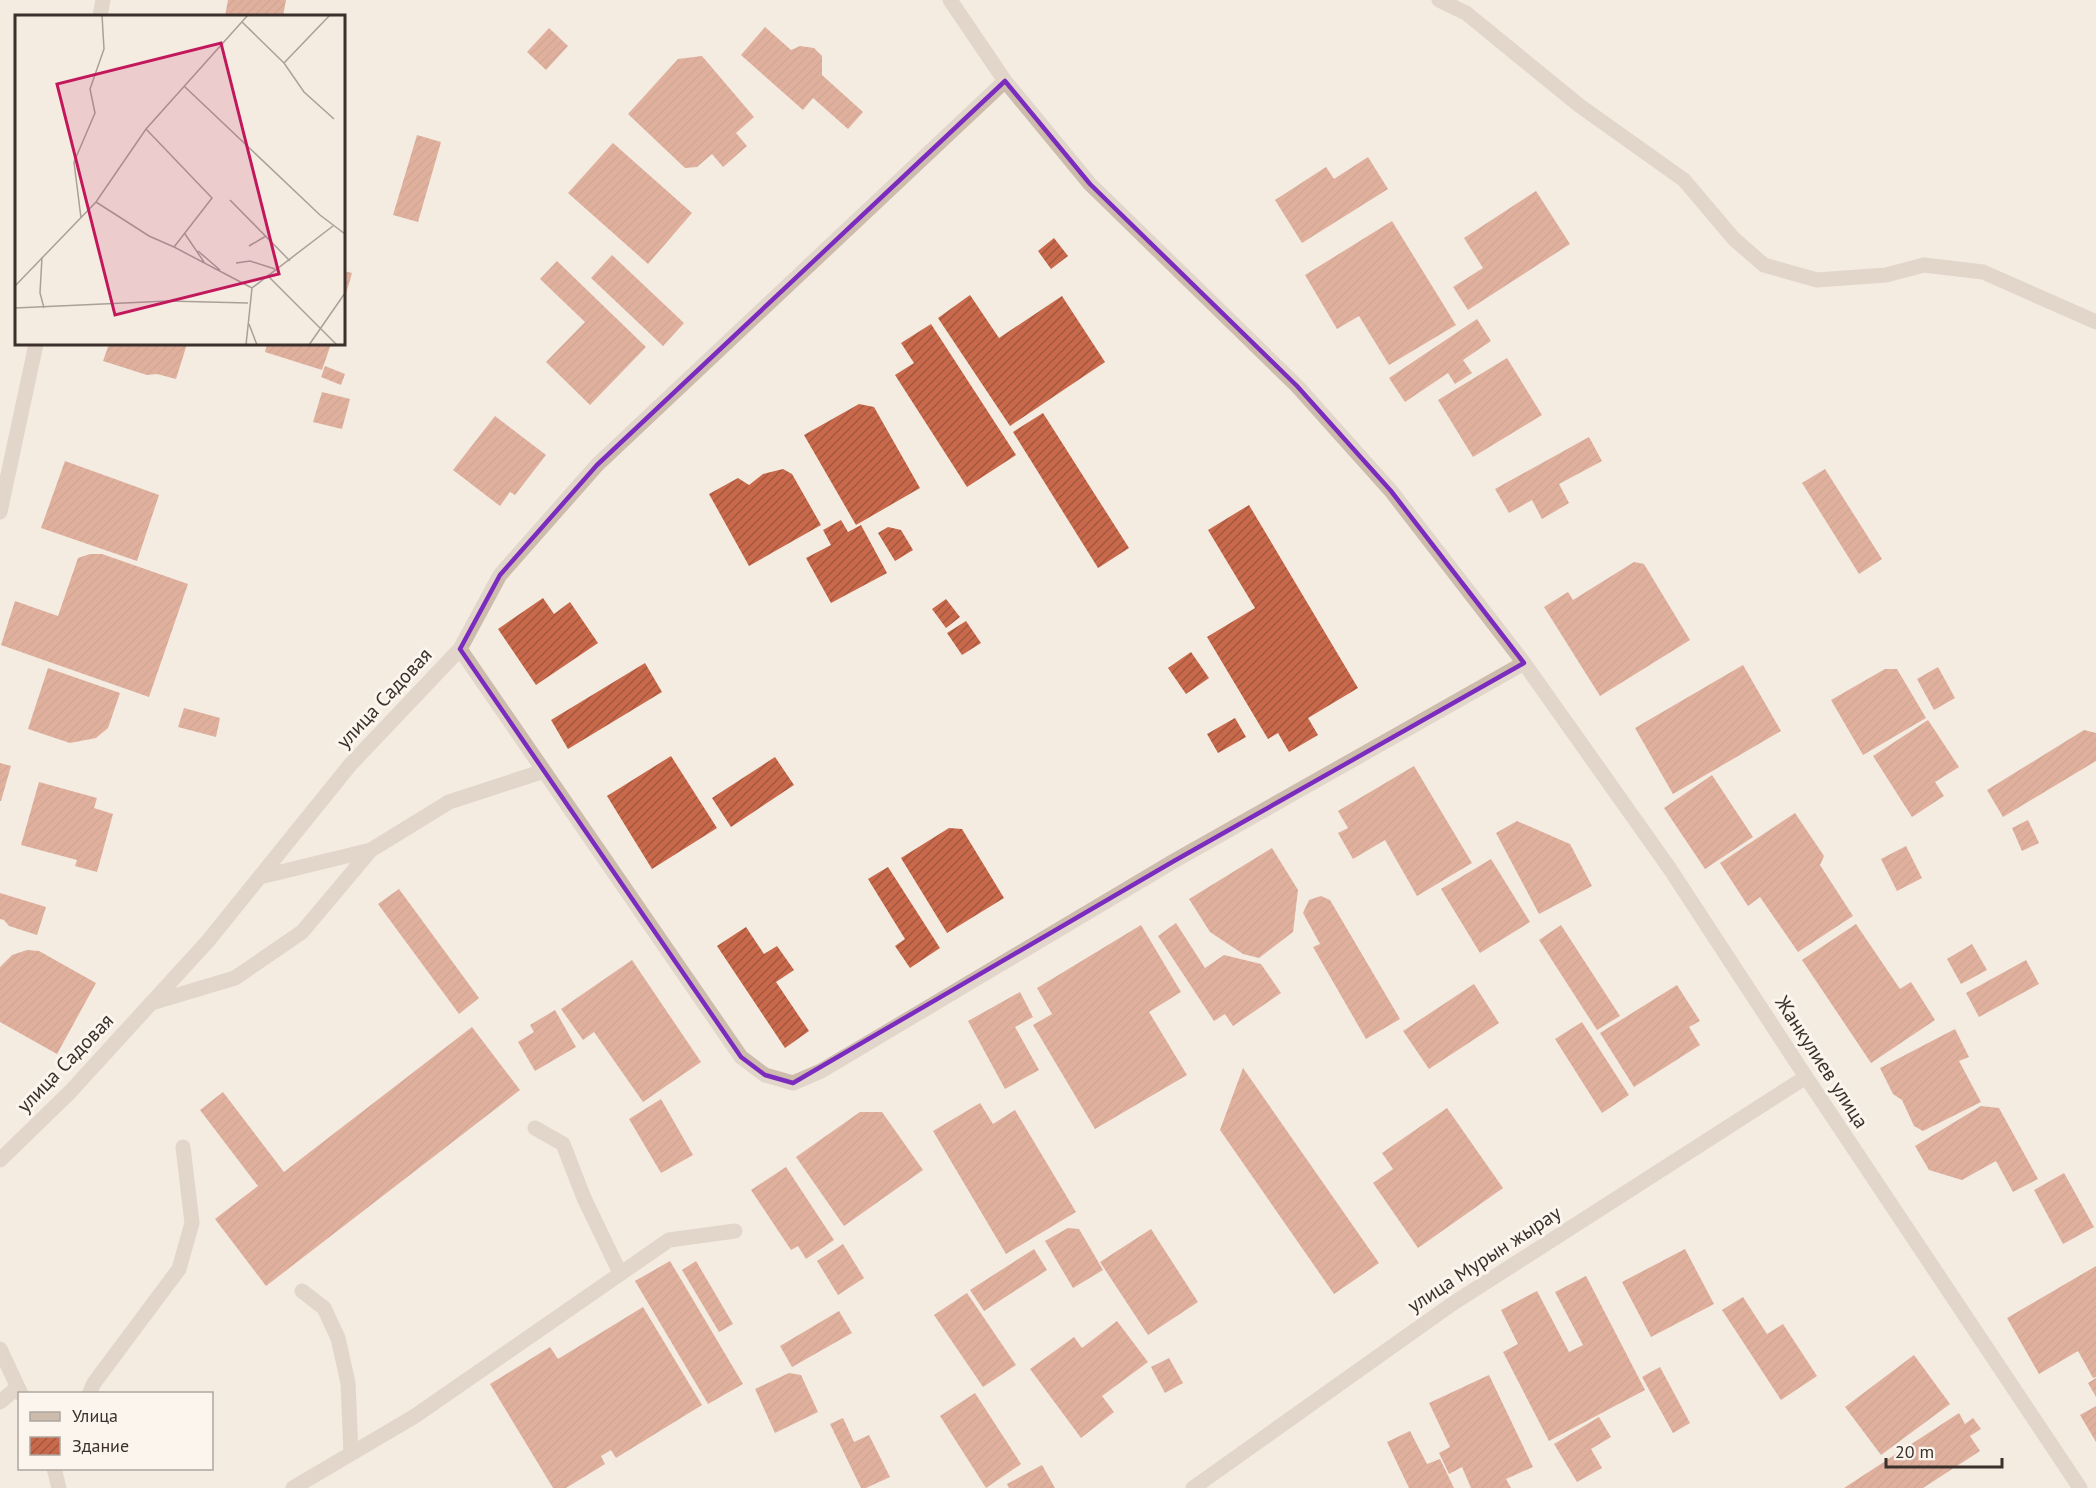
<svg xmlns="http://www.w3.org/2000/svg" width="2096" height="1488" font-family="'PT Sans',sans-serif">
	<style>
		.building { fill: url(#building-hatch) }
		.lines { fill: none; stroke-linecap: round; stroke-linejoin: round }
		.minor { stroke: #cdbbac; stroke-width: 15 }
		.marked { fill: none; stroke: #7b2cbf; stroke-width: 4.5; stroke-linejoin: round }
		.labels { text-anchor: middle; stroke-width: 6; stroke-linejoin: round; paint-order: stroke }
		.street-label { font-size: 20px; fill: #3b302b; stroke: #fbf5ee }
		.inset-road { fill: none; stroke: #aaa098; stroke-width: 1.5 }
		.view { fill: #c2185b; fill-opacity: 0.15; stroke: #c2185b; stroke-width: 3 }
		.inset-edge { fill: none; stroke: #3b302b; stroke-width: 3 }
	</style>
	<defs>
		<pattern id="building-hatch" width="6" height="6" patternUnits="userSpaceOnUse" patternTransform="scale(1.5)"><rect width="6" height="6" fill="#c8694b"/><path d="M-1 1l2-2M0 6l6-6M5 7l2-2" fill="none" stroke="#a4573f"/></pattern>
	</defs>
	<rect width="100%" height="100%" fill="#f4ebe1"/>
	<path class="building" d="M228 0H286L283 16H225Z
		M765 27 791 50 800 46 814 48 822 56V75L863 112 848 129 813 98 803 110 741 55Z
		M549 28 568 46 546 70 527 52Z
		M702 56 754 117 736 133 747 146 723 167 712 154 697 167 685 168 628 114 678 59Z
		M417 135 441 142 418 222 393 215Z
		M613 143 692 213 648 264 568 193Z
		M1368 157 1388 189 1302 243 1275 200 1326 167 1334 179Z
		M1536 191 1570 244 1468 310 1453 287 1483 268 1464 238Z
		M1392 221 1456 325 1389 365 1359 316 1337 329 1305 275Z
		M1054 238 1068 256 1051 269 1038 251Z
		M612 255 684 323 663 346 591 278Z
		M557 261 646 347 590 405 546 362 585 322 540 279Z
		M344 271 352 273 344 301Z
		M970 295 999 338 1062 296 1105 362 1010 426 938 318Z
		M1477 319 1491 341 1463 360 1472 373 1455 384 1448 373 1405 402 1389 378Z
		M931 324 1016 455 967 487 895 375 914 363 901 343Z
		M109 344H187L176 379 157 374 147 375 103 361Z
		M267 344H331L322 370 265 352Z
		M1507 358 1542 415 1473 457 1438 400Z
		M325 366 345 374 341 385 321 377Z
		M322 392 350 399 342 429 313 422Z
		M859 404 874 407 920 488 856 525 804 435Z
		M1043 413 1129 548 1098 568 1013 432Z
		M495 416 546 455 515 495 510 492 500 506 453 470Z
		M1589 437 1602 461 1559 484 1569 503 1542 519 1532 500 1509 513 1495 489Z
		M65 461 159 495 137 561 41 528Z
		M783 469 792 474 821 525 749 566 709 494 738 478 749 485 763 474Z
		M1825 469 1882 559 1859 574 1802 483Z
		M1249 505 1358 688 1308 718 1318 735 1289 752 1278 733 1268 739 1207 637 1255 608 1208 530Z
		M841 520 848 532 861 525 887 573 831 603 806 558 831 545 823 530Z
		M888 527 901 530 913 550 895 561 878 533Z
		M90 554H102L188 584 149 697 1 645 15 601 58 616 78 558Z
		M1634 562 1644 564 1690 640 1600 696 1544 607 1568 592 1573 600Z
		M543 598 554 614 570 602 598 643 536 685 498 629Z
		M946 599 960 617 946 628 932 609Z
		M966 621 981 643 962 655 947 633Z
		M1191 652 1209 678 1186 694 1168 668Z
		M645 663 662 692 568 749 551 720Z
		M1743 665 1781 731 1673 794 1635 728Z
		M1938 667 1955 698 1934 710 1917 679Z
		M48 668 120 693 108 728 96 738 70 743 28 729Z
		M1885 669H1897L1926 718 1863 755 1831 700Z
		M184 708 220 718 216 737 178 727Z
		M1235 718 1246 737 1218 753 1207 734Z
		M1928 720 1959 767 1935 782 1944 796 1912 817 1873 756Z
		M2084 730 2096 733V761L2003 817 1987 790Z
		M671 756 717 828 652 869 607 796Z
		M775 757 794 785 731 827 712 798Z
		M0 763 11 766 1 801H0Z
		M1414 766 1472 863 1417 896 1385 840 1353 859 1338 833 1348 828 1338 811Z
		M1712 775 1753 837 1705 869 1664 808Z
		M39 782 97 798 94 808 113 814 97 872 75 866 77 860 21 845Z
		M1795 813 1824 856 1820 865 1853 916 1798 952 1760 897 1748 906 1720 863Z
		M2028 820 2039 843 2022 851 2012 828Z
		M1517 821 1570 844 1592 886 1539 914 1496 833Z
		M949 828 962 829 1004 898 947 933 901 858Z
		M1906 846 1922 878 1897 891 1881 859Z
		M1272 848 1298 890 1293 932 1259 958 1243 954 1210 932 1189 899Z
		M1491 859 1530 922 1480 953 1441 889Z
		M888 867 940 948 910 968 895 946 905 939 868 879Z
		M399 889 479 998 459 1014 378 904Z
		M0 893 46 907 37 935 9 926 4 920 0 919Z
		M1321 896 1330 900 1400 1019 1366 1039 1313 947 1320 944 1303 913 1309 900Z
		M1176 923 1205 968 1224 955 1261 964 1281 993 1233 1026 1225 1014 1214 1021 1158 936Z
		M1856 924 1900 989 1911 982 1935 1020 1871 1063 1802 960Z
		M1141 925 1181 992 1149 1012 1187 1075 1095 1129 1033 1025 1052 1014 1037 988Z
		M1561 925 1620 1016 1597 1030 1539 940Z
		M746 927 764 954 777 946 794 970 776 982 809 1031 785 1048 717 946Z
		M1972 944 1987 970 1961 984 1947 959Z
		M27 950 39 951 96 983 57 1054 0 1022V967L12 955Z
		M632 960 701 1062 643 1102 594 1032 583 1040 561 1009Z
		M2026 960 2039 984 1979 1017 1966 993Z
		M1474 984 1499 1023 1429 1069 1403 1031Z
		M1677 985 1700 1021 1689 1027 1700 1045 1634 1087 1600 1033Z
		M1020 992 1033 1017 1015 1027 1039 1070 1005 1089 968 1021Z
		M555 1010 576 1047 535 1071 518 1042 534 1032 530 1025Z
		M1582 1022 1629 1095 1602 1113 1555 1039Z
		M472 1027 520 1090 266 1286 215 1219 258 1186 200 1110 223 1092 284 1172Z
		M1955 1029 1969 1057 1959 1061 1981 1102 1923 1131 1914 1126 1902 1100 1893 1094 1880 1068Z
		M1243 1068 1379 1263 1334 1294 1220 1130Z
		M661 1099 693 1155 661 1173 629 1119Z
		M980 1103 993 1124 1015 1110 1076 1212 1006 1254 933 1131Z
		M1981 1106 1999 1108 2038 1179 2013 1192 1996 1161 1962 1180 1929 1170 1915 1146Z
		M1447 1108 1503 1188 1418 1248 1373 1183 1393 1169 1382 1153Z
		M860 1112H882L923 1170 844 1226 796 1157Z
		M786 1167 834 1240 806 1259 798 1246 791 1250 751 1190Z
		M2064 1173 2094 1227 2063 1244 2034 1190Z
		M1068 1228 1079 1229 1103 1270 1073 1288 1045 1241Z
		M1151 1229 1198 1302 1148 1335 1100 1262Z
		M843 1244 864 1278 838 1295 817 1261Z
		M1034 1249 1047 1270 984 1311 970 1290Z
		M1685 1249 1714 1304 1651 1337 1622 1282Z
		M670 1261 743 1384 708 1404 635 1281Z
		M696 1261 733 1324 719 1332 682 1270Z
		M2096 1266V1377L2093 1378 2078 1351 2039 1374 2007 1318Z
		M1586 1276 1645 1390 1549 1441 1503 1352 1518 1344 1501 1310 1537 1291 1569 1352 1583 1345 1555 1292Z
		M967 1293 1016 1365 983 1387 934 1315Z
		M1743 1297 1767 1334 1783 1324 1817 1376 1781 1400 1722 1310Z
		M643 1307 702 1405 616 1458 611 1450 601 1456 605 1464 566 1488H553L490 1384 550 1347 558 1359Z
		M839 1311 852 1333 792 1367 780 1346Z
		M1117 1321 1148 1362 1102 1396 1114 1412 1081 1438 1030 1369 1074 1337 1082 1348Z
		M1914 1355 1950 1404 1881 1455 1845 1407Z
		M1169 1358 1183 1383 1165 1393 1151 1367Z
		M1660 1367 1690 1423 1673 1433 1642 1377Z
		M789 1373 801 1375 818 1412 775 1433 755 1389Z
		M1489 1375 1533 1467 1506 1479 1511 1488H1471L1462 1467 1449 1474 1439 1453 1450 1447 1429 1403Z
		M2096 1378V1397L2088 1383Z
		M975 1393 1021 1464 986 1488 940 1416Z
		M2096 1406V1442L2080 1415Z
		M1959 1413 1965 1424 1973 1418 1981 1429 1970 1436 1980 1451 1923 1488H1844Z
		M1599 1417 1611 1437 1591 1449 1602 1468 1577 1482 1554 1444Z
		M843 1418 854 1442 869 1435 890 1477 866 1488H861L830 1424Z
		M1410 1431 1427 1464 1440 1459 1454 1488H1409L1387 1442Z
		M1042 1465 1055 1488H1009L1007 1484Z"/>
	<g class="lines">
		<path class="minor" d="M950 0 1005 81 1090 184 1297 386 1391 491 1524 663 1670 869 1806 1077 2080 1488
			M1439 0 1466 13 1580 106 1684 180 1734 239 1764 265 1817 280 1886 275 1924 265 1983 272 2096 322
			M100 16 103 0
			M0 512 36 344
			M460 649 500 575 597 465 1005 81
			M260 877 371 850 449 802 544 771
			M151 1003 235 978 302 932 371 850
			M535 1128 563 1144 584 1198 620 1273
			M0 1160 70 1092 208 941 350 765 460 649 741 1057 765 1075 793 1083 821 1071 1174 861 1524 663
			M302 1291 324 1308 338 1338 348 1383 351 1454
			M0 1349 21 1394
			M89 1394 94 1383 179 1269 192 1223 183 1147
			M0 1402 18 1387
			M54 1468 59 1488
			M293 1488 415 1416 669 1240 735 1231
			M1193 1488 1452 1304 1806 1077"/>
	</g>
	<path d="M0 0H2096V1488H0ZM1005 81 1090 184 1297 386 1391 491 1524 663 1174 861 793 1083 765 1075 741 1057 460 649 500 575 597 465Z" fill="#f4ebe1" fill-opacity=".55" fill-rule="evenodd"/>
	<path class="marked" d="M1005 81 1090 184 1297 386 1391 491 1524 663 1174 861 793 1083 765 1075 741 1057 460 649 500 575 597 465Z"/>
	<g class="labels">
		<g class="street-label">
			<text transform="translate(384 698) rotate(-47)" y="7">улица Садовая</text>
			<text transform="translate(1822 1062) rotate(57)" y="7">Жанкулиев улица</text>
			<text transform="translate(65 1063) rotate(-46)" y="7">улица Садовая</text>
			<text transform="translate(1484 1259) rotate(-33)" y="7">улица Мурын жырау</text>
		</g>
	</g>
	<g transform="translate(15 15)">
		<rect width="330" height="330" fill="#f4ebe1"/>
		<path class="inset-road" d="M227 7 269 48 289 77 319 104M269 48 315 0M169 71 305 200 330 219M131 114 197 183 159 232 237 273M215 185 275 246M81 187 134 221 159 232M66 203 59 147 80 98 75 74 89 34 87 0M170 219 189 247M234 231 251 221M183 236 205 255M27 242 25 278 29 293M221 248 235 246 260 254M252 260 322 330M0 271 81 187 131 114 233 0M0 293 153 286 233 288M234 309 242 330M231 330 237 273 318 211M294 330 330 278"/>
		<path class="view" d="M206 28 264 259 100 300 42 69Z"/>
		<rect width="330" height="330" class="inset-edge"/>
	</g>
	<rect x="18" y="1392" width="195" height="78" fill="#fbf5ee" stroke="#aea6a0" stroke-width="1.5"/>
	<rect x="30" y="1412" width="30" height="9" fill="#cdbbac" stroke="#aea6a0" stroke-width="1.5"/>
	<text x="72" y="1422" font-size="18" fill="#3b302b">Улица</text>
	<rect x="30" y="1437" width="30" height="18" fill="url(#building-hatch)" stroke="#aea6a0" stroke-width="1.5"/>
	<text x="72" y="1452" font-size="18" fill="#3b302b">Здание</text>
	<path d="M1886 1458v9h116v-9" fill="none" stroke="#3b302b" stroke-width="3"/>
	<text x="1895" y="1458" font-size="18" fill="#3b302b" stroke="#fbf5ee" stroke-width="4.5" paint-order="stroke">20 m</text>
</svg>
